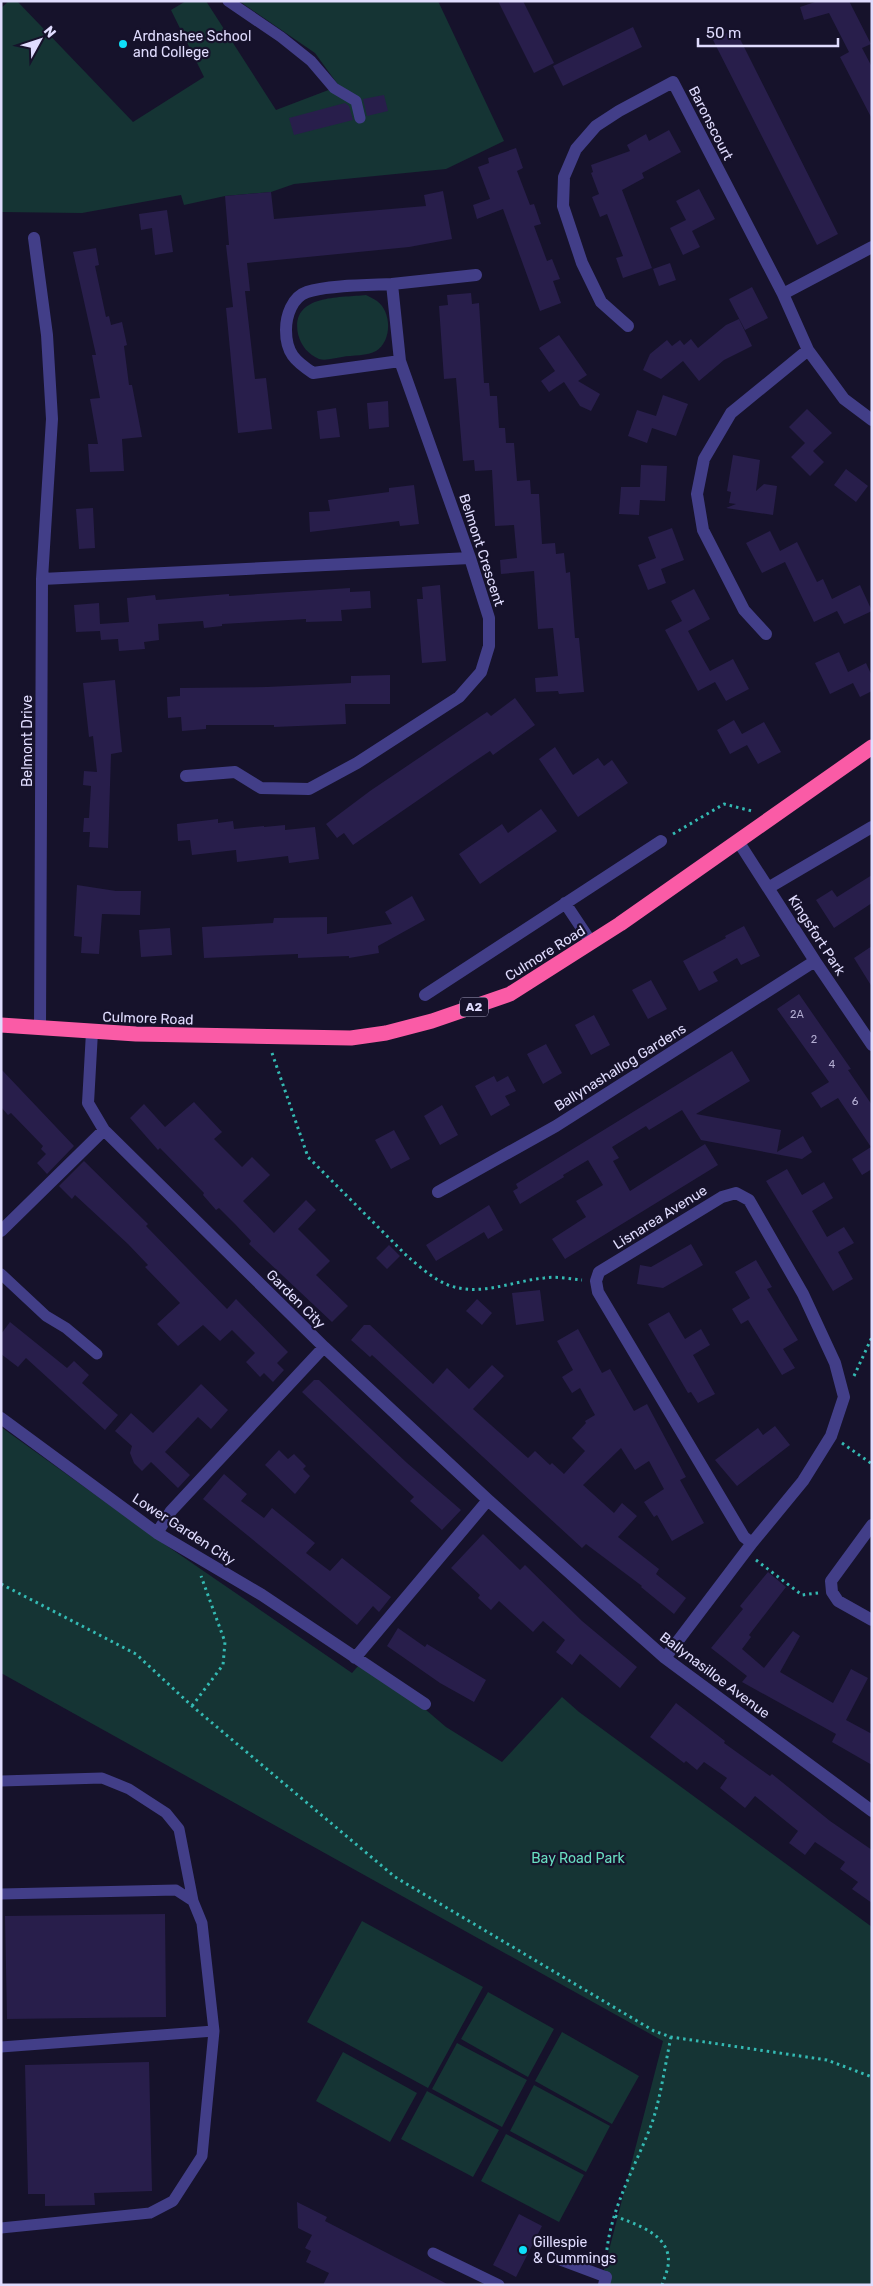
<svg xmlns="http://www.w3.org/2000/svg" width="873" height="2286" font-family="Rubik,sans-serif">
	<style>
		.green { fill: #153434 }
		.building { fill: #281e4b }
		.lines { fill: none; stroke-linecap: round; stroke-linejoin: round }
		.path { stroke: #34bab3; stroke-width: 3; stroke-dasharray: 2.5 4; stroke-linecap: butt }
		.lane { stroke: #423e88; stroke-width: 11 }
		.street { stroke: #423e88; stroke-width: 12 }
		.highway { stroke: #fa5ba6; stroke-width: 15 }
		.poi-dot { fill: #0edff8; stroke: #16122b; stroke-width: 2 }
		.labels { text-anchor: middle; stroke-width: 4.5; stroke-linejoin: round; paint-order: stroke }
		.number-label { font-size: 11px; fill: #b2acd1 }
		.shield { fill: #16122b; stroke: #a39fbf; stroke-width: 1 }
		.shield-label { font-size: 12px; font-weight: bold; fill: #e0dcfe }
		.poi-label { font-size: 14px; fill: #e0dcfe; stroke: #16122b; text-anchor: start }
		.street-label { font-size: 14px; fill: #e0dcfe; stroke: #16122b }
		.park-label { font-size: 14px; fill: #69dec1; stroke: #16122b }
	</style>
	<rect width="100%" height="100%" fill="#16122b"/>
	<path class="green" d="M9 1H17L133 122 204 77 171 10 186 1H206L276 110 339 86 315 53 239 1H438L504 141 446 169 294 184 271 192 225 196 184 205 181 195 82 213 1 212V8Z
		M366 295C370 297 374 299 377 301 392 312 392 341 376 351 368 356 352 355 342 357 335 358 326 361 319 359 308 354 301 346 298 334 290 294 340 298 366 295Z
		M1 1427 154 1537 352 1673 365 1658 446 1727 502 1762 562 1697 579 1712 872 1927V2285H600L663 2041 1 1673Z
		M362 1921 483 1987 428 2088 307 2022Z
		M488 1992 554 2029 528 2077 461 2039Z
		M562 2032 639 2076 612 2124 535 2081Z
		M457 2043 527 2080 502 2127 432 2089Z
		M343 2052 417 2093 390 2142 316 2101Z
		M534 2085 610 2126 586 2172 510 2131Z
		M427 2091 499 2130 473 2177 401 2139Z
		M506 2134 584 2175 559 2222 481 2181Z"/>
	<path class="building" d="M498 1H523L554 63 534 73Z
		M818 1H849L871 44 862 48 872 67V119L840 57 849 52 829 13 804 20 800 7Z
		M633 27 642 47 563 86 553 66Z
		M735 29 838 234 817 245 713 40Z
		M384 95 388 111 367 116 363 99Z
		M345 103 349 106 353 120 294 135 289 118Z
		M669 130 681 152 642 173 644 178 622 190 652 268 623 278 616 258 623 256 607 214 600 217 592 197 599 194 591 173 593 172 591 165 630 151 627 145 646 134 649 141Z
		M516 148 523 168 517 171 530 205 534 204 541 224 534 226 547 261 552 259 560 279 553 281 561 303 540 311 503 209 477 219 473 205 490 199 478 167 489 163 488 158Z
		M699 189 715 219 692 231 700 247 683 255 670 228 686 220 676 201Z
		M443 191 452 239 409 247 247 263 250 291H245L255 379 266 378 272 429 238 433 226 308 233 307 226 245H229L225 196 271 192 274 219 426 206 424 195Z
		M167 210 173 252 155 255 152 228 141 230 139 214Z
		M96 248 99 265 95 266 106 317 109 316 111 325 122 322 127 345 124 346 129 385H132L142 437 122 439 124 471 90 472 88 444H98L90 399 100 398 92 355H96L73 252Z
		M670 263 676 280 659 286 653 269Z
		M752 287 768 318 745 330 729 299Z
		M471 293 472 304 479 303 484 383H489L490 396H497L499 428H505L506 443H514L517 481 530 480 531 494H539L542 544 555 543 556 554 564 553 566 573 570 572 575 638H579L584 692 559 694 558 691 536 692 535 678 558 676 553 628 538 629 534 571 501 574 500 560 517 558 514 525 495 526 492 470 475 471 474 460 463 461 456 378 444 379 439 306 448 305 447 295Z
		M739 319 752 346 724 360 699 381 683 361 661 379 643 370 650 354 667 340 672 346 680 340 684 345 691 339 698 348 726 325Z
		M559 335 587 375 578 381 600 394 591 411 580 406 564 382 549 392 541 381 555 371 539 348Z
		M663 395 688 404 676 436 652 428 647 443 628 436 637 410 656 416Z
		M388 401 389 427 369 429 367 403Z
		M336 408 340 437 320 439 317 411Z
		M807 409 832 433 813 451 824 462 810 476 791 457 805 443 789 427Z
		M733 455 760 460 756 491 764 484 777 486 773 515 726 508 736 504 729 503 731 492 727 491Z
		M641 465 667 466 665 501 640 500 639 515 619 514 621 487H640Z
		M846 469 868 486 856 502 834 485Z
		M414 485 419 524 400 526 399 521 310 532 309 512 330 511 328 500 389 492V488Z
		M93 508 95 548 79 549 76 509Z
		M672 528 684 560 661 569 666 583 648 590 638 565 656 558 648 537Z
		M770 531 780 551 797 542 817 582 823 579 832 599 860 585 872 611 844 624 837 611 814 622 785 562 762 573 746 543Z
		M440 585 446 661 422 663 417 599H423L422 587Z
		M350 588V592L370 591 371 608 341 610 342 621 306 622V619L222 624V626L204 628 203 621 158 624 159 640 144 642 145 649 119 651 118 639 101 640 100 631 76 632 74 605 99 603 100 624 129 622 127 598 155 595 156 600 229 594V596Z
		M694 589 710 619 688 631 702 657 710 671 733 659 749 689 726 701 715 682 698 691 665 630 682 621 671 601Z
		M839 652 848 672 866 663 872 676V691L860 697 853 683 830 694 815 663Z
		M390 675V704H345L346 724 274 727V725H206V729L182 731 181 717 168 718 167 697 180 696V688L267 687 351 683V676Z
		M115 680 122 752 111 754 108 848 89 847 90 832H83L84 818H89L91 786 83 785 84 771 97 772 93 736 89 737 83 683Z
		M515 698 535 725 493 755 490 751 469 765 353 845 344 833 337 838 326 824 370 791 487 712 491 716Z
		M734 720 742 734 764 722 781 752 758 764 747 745 730 754 717 730Z
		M555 747 573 775 598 758 604 766 612 760 628 783 578 817 539 759Z
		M541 809 557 831 480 884 459 854 502 824 508 833Z
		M218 819V823L233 821 234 829 264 826V827L285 825V830L315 827 319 859 289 863 288 856 237 862 236 850 192 855 190 840 178 841 177 824Z
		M872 875V903L834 928 816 900 832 890 837 897Z
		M77 885 116 891H141L140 915 102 914 99 954 81 953 82 937 74 936Z
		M412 896 425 920 378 946 379 953 349 958V956L298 958V954L204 958 202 927 273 923 274 918 327 917V934L392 924 385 912Z
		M744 926 760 956 741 965 737 958 713 972 718 981 699 991 683 961 726 938 725 936Z
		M170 928 172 955 141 957 139 930Z
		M872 946V987L854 958Z
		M651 980 667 1009 648 1019 632 990Z
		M799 994 851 1069 848 1070 872 1105V1169L862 1175 852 1159 871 1147 838 1098 821 1108 811 1093 829 1082 777 1009Z
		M594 1015 610 1045 591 1055 575 1025Z
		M546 1044 562 1073 543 1084 527 1054Z
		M732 1051 750 1081 696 1114 781 1130 777 1152 803 1136 812 1152 802 1159 701 1140 682 1110 649 1130 646 1126 612 1147 619 1158 613 1161 630 1191 705 1144 718 1165 565 1259 552 1239 586 1217 576 1201 603 1185 588 1160 563 1175 564 1177 520 1204 513 1191 518 1188 516 1184Z
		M1 1069 74 1146 47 1174 37 1163 46 1154 41 1149 43 1146 11 1113 8 1115 1 1107Z
		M494 1076 497 1082 508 1076 516 1091 505 1096 510 1105 491 1116 475 1086Z
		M194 1102 222 1132 214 1139 242 1167 252 1157 270 1175 243 1201 274 1233 306 1200 316 1210 298 1229 330 1261 316 1275 348 1306 332 1322 249 1244 251 1241 235 1224 219 1208 216 1210 203 1195 204 1193 160 1148 158 1150 130 1118 144 1104 165 1127Z
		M442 1105 458 1135 440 1145 424 1116Z
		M394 1130 410 1159 391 1169 375 1140Z
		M84 1161 148 1224 146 1226 227 1309 236 1299 288 1352 277 1363 284 1370 273 1382 264 1373 260 1377 246 1362 255 1353 232 1330 220 1341 203 1325 178 1346 157 1324 180 1303 145 1267 148 1265 128 1244 75 1195 72 1199 59 1186Z
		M787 1169 802 1195 824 1182 833 1198 812 1211 827 1237 844 1227 854 1243 838 1252 853 1279 833 1291 766 1181Z
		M489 1205 503 1230 488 1239 484 1232 436 1261 426 1245Z
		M691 1244 703 1265 663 1288 637 1284 640 1265 651 1267Z
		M389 1245 400 1256 387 1269 376 1258Z
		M756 1260 772 1287 767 1289 798 1340 783 1349 795 1368 782 1375 748 1320 741 1324 732 1309 750 1298 735 1272Z
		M540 1290 544 1321 516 1325 512 1293Z
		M477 1299 492 1313 482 1325 466 1311Z
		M669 1312 685 1339 701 1329 710 1345 693 1355 715 1394 698 1403 691 1392 688 1393 648 1324Z
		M10 1322 67 1368 74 1361 89 1375 82 1383 118 1415 105 1430 26 1358 18 1367 1 1354V1334Z
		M364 1325H370L433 1384 447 1368 469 1389 492 1365 504 1376 473 1409 528 1458 535 1451 550 1465 552 1463 564 1474 585 1451 572 1438 586 1423 585 1421 595 1415 580 1388 572 1393 562 1377 573 1370 557 1341 578 1329 602 1373 610 1369 634 1411 647 1404 686 1477 680 1480 704 1523 672 1541 657 1515 654 1517 644 1502 664 1489 649 1461 635 1470 621 1448 583 1485 614 1513 622 1503 637 1516 618 1537 659 1569 656 1574 686 1598 674 1614 641 1587 642 1586 586 1544 582 1548 372 1355 370 1357 351 1340Z
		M314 1380H319L407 1463 461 1510 442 1530 410 1501 414 1497 302 1392Z
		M201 1384 228 1410 211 1429 198 1417 165 1452 190 1475 178 1488 151 1462 142 1471 134 1463 130 1453 132 1446 115 1431 131 1413 153 1433Z
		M775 1426 790 1445 737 1486 715 1460 758 1428 763 1435Z
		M279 1450 288 1459 294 1454 306 1466 303 1469 310 1476 295 1494 265 1465Z
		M224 1474 247 1494 241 1501 264 1518 272 1508 315 1543 306 1553 330 1571 342 1558 391 1597 379 1612 373 1606 357 1625 203 1499Z
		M483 1534 520 1570 525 1565 582 1621 637 1667 620 1688 580 1654 572 1665 556 1652 565 1640 543 1621 533 1632 499 1601 491 1610 478 1598 480 1595 451 1568Z
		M768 1572 786 1587 749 1635 751 1637 742 1649 764 1668 793 1631 800 1636 780 1672 833 1703 851 1669 868 1678 846 1720 872 1734V1765L832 1742 836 1734 742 1682 747 1676 711 1648 743 1609 740 1606Z
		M398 1628 425 1647 427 1644 486 1680 474 1702 440 1683 387 1646Z
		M676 1703 725 1741 724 1743 770 1776 772 1774 830 1821 872 1850V1903L852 1889 858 1882 840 1869 845 1862 815 1842 805 1855 789 1843 798 1831 755 1796 745 1808 720 1788 727 1778 704 1762 697 1770 686 1761 684 1763 650 1737Z
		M165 1914 166 2017 7 2019 5 1916Z
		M149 2062 152 2191 94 2193 95 2205 45 2206V2194H28L25 2065Z
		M297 2202 327 2217 325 2221 449 2285H323L329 2273 306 2262 311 2251 305 2248 312 2235 298 2228Z
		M519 2214 542 2226 516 2277 493 2265Z"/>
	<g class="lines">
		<path class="path" d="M673 834 724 804 752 811
			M272 1053 308 1157 407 1256C419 1266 433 1279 448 1285 481 1297 512 1281 544 1278 556 1276 570 1279 582 1280
			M854 1376 872 1337
			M842 1443 872 1464
			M756 1560 802 1595 818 1593
			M1 1584 136 1654 192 1706 395 1877 654 2031 671 2037 827 2060 872 2077
			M192 1706 223 1665 225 1642 201 1576
			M615 2216C637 2225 673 2235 668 2266 667 2272 664 2279 662 2285
			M606 2263C607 2214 635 2168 652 2123 661 2096 665 2065 671 2037"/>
		<path class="lane" d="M228 1 281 37 311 61 334 88 356 101 360 118
			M1 1274 46 1316 66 1328 97 1354
			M1 1781 102 1778 129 1789 166 1813 179 1829 193 1901
			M1 1894 176 1890 193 1901 202 1923 214 2031 202 2156 173 2201 150 2213 1 2228
			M1 2047 214 2031
			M433 2253 499 2285
			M558 2259 606 2277"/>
		<path class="street" d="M34 238 47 335 52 419 42 579 40 1028
			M392 284C370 285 327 285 307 292 292 297 286 316 286 330 286 353 295 361 313 373L400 361
			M783 294 872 247
			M628 326 601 302 582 263 563 206 564 177 576 149 596 126 619 111 673 82 783 294 808 350 844 399 872 420
			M42 579 470 558
			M766 634 744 610 703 530 697 494 704 459 731 413 808 350
			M186 776 235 772 261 788 309 789 357 763 459 697 481 672 489 646V618L470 558 400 361 392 284 476 275
			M738 841 815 961 872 1045
			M768 888 872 827
			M565 903 591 942
			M425 995 661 841
			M92 1032 88 1103 104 1130 324 1347 488 1500 665 1658 872 1811
			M438 1192 556 1126 815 961
			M1 1231 104 1130
			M1 1418 157 1533 262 1595 425 1704
			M872 1525 831 1581 832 1592 838 1601 872 1620
			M157 1533 171 1511 324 1347
			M355 1658 488 1500
			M665 1658 752 1543 803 1481 831 1436 844 1397 835 1363 803 1294 749 1200 736 1193 722 1197 599 1272 596 1281 598 1292 744 1537 752 1543
			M604 2285 606 2277"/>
		<path class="highway" d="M1 1025 136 1034 351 1038 386 1033 432 1021 510 994 620 924 872 747"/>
	</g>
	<g class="poi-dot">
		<circle cx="123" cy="44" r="5"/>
		<circle cx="523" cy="2250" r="5"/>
	</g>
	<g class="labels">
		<g class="number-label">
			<text x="797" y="1018">2A</text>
			<text x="814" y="1043">2</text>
			<text x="832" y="1068">4</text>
			<text x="855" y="1105">6</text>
		</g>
		<rect class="shield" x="460" y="997.5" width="28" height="19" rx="4"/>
		<g class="shield-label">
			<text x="474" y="1011">A2</text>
		</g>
		<g class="poi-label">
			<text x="133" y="41">Ardnashee School<tspan x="133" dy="16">and College</tspan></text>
			<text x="533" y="2247">Gillespie<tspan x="533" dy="16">&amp; Cummings</tspan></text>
		</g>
		<g class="street-label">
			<text transform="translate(711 123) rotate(63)" y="5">Baronscourt</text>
			<text transform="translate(482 550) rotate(72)" y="5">Belmont Crescent</text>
			<text transform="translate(27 741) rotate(-90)" y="5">Belmont Drive</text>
			<text transform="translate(817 935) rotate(57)" y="5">Kingsfort Park</text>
			<text transform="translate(545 953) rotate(-32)" y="5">Culmore Road</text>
			<text transform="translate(148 1018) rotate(2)" y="5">Culmore Road</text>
			<text transform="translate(620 1067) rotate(-32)" y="5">Ballynashallog Gardens</text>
			<text transform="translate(660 1217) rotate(-32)" y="5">Lisnarea Avenue</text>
			<text transform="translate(296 1299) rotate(45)" y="5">Garden City</text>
			<text transform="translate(184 1529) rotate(33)" y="5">Lower Garden City</text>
			<text transform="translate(715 1675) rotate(37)" y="5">Ballynasilloe Avenue</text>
		</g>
		<g class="park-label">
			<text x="578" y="1863">Bay Road Park</text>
		</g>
	</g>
	<rect width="873" height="2286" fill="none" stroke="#e0dcfe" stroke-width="5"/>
	<g transform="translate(40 40) rotate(50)" stroke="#16122b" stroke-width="4" paint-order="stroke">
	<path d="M0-4L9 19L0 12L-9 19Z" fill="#e0dcfe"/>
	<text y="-8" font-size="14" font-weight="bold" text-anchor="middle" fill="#e0dcfe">N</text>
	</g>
	<path d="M698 38v8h140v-8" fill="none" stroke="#e0dcfe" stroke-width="2.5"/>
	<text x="706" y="38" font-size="15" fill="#e0dcfe" stroke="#16122b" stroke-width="4" paint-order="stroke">50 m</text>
</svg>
